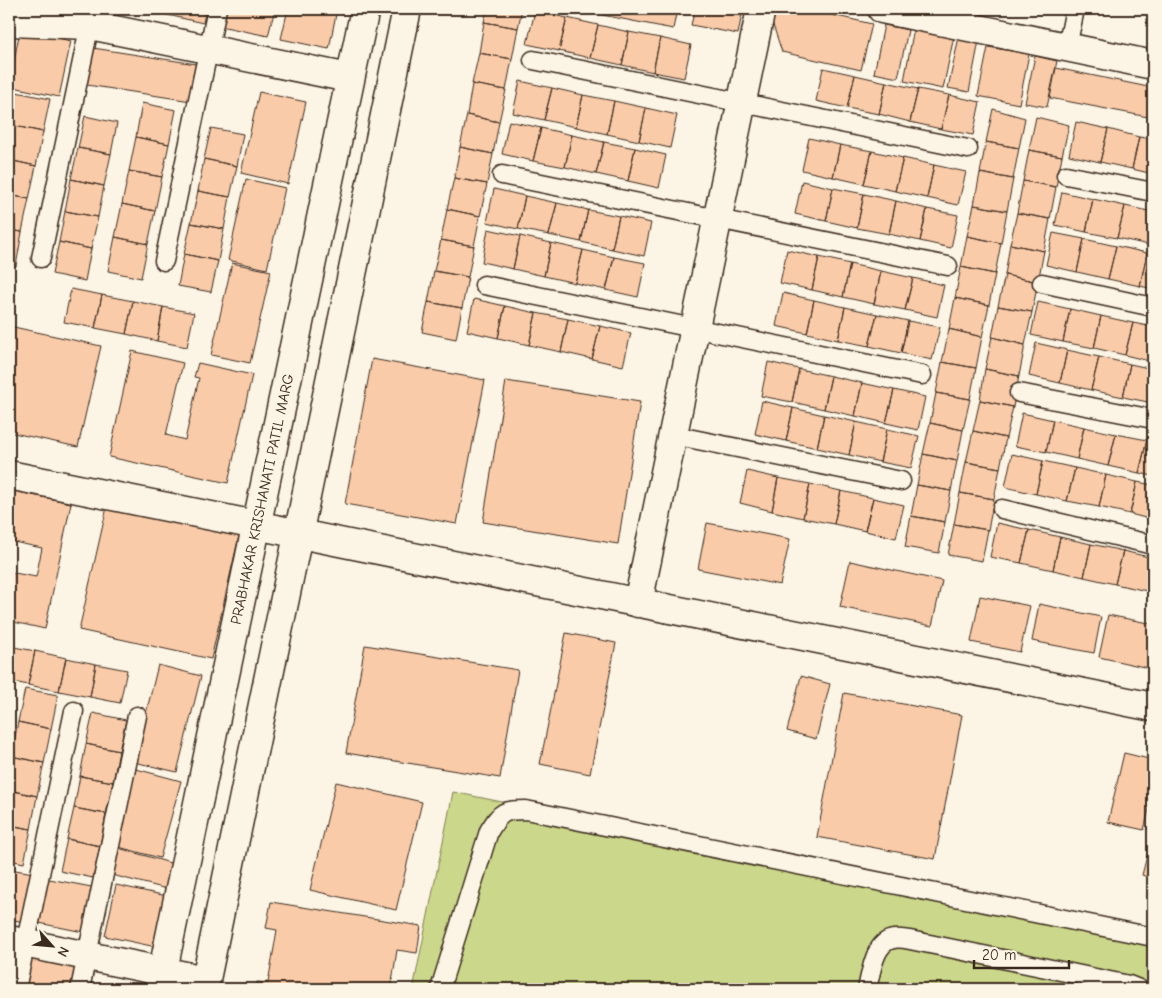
<svg xmlns="http://www.w3.org/2000/svg" width="1162" height="998" font-family="'Comic Neue',sans-serif">
	<style>
		.green { fill: #cbd78a; stroke: #838054 }
		.building { fill: #facba9; stroke: #3b2a1e }
		.lines { fill: none; stroke-linecap: round; stroke-linejoin: round }
		.service-casing { stroke: #3b2a1e; stroke-width: 21 }
		.minor-casing { stroke: #3b2a1e; stroke-width: 31 }
		.tertiary-casing { stroke: #3b2a1e; stroke-width: 31 }
		.service { stroke: #fcf5e5; stroke-width: 18 }
		.minor { stroke: #fcf5e5; stroke-width: 28 }
		.tertiary { stroke: #fcf5e5; stroke-width: 28 }
		.labels { text-anchor: middle; stroke-width: 5; stroke-linejoin: round; paint-order: stroke }
		.street-label { font-size: 15px; fill: #3b2a1e; stroke: #fcf5e5 }
	</style>
	<rect width="100%" height="100%" fill="#fcf5e5"/>
	<filter id="ink" filterUnits="userSpaceOnUse"><feTurbulence type="fractalNoise" baseFrequency=".02" numOctaves="2"/><feDisplacementMap in="SourceGraphic" scale="10" xChannelSelector="R" yChannelSelector="G"/><feConvolveMatrix kernelMatrix="1 2 1 2 8 2 1 2 1" color-interpolation-filters="sRGB"/></filter>
	<g filter="url(#ink)">
		<path class="green" d="M453 792 1153 934V989H413Z"/>
		<path class="building" d="M141 9H206L203 23Z
			M223 9H275L268 36 220 26Z
			M288 9H337L329 49 281 39Z
			M487 9H522L518 28 484 22Z
			M572 9H677L673 29Z
			M695 9H743L738 34 691 25Z
			M775 9H806L872 24 861 70 782 52 772 22Z
			M535 11 567 18 559 51 527 44Z
			M567 18 598 25 590 58 559 51Z
			M484 22 518 28 512 59 479 53Z
			M598 25 629 32 622 65 590 58Z
			M884 25 908 30 898 78 874 73Z
			M914 28 954 36 943 89 904 81Z
			M20 30 71 41 59 97 9 86Z
			M629 32 660 38 653 72 622 65Z
			M959 37 979 41 969 92 948 88Z
			M660 38 691 45 684 78 653 72Z
			M988 47 1029 54 1019 104 978 96Z
			M93 48 196 64 191 101 87 85Z
			M479 53 512 59 506 90 472 84Z
			M1035 56 1057 61 1047 107 1025 103Z
			M823 68 855 75 847 108 816 101Z
			M1056 68 1153 88 1148 117 1050 98Z
			M855 75 886 82 879 114 847 108Z
			M520 81 552 88 544 120 513 113Z
			M886 82 918 89 910 122 879 114Z
			M472 84 506 90 499 122 467 115Z
			M552 88 583 95 576 127 544 120Z
			M918 89 949 95 941 129 910 122Z
			M16 92 50 99 43 132 10 125Z
			M259 92 306 102 288 184 241 173Z
			M583 95 614 101 607 134 576 127Z
			M949 95 980 102 973 135 941 129Z
			M614 101 646 108 639 141 607 134Z
			M142 103 176 110 169 144 136 137Z
			M646 108 677 115 670 148 639 141Z
			M993 109 1025 118 1019 148 986 142Z
			M467 115 499 122 493 154 460 147Z
			M85 116 117 123 111 154 78 148Z
			M1036 117 1069 125 1062 156 1029 150Z
			M509 121 541 128 533 161 502 154Z
			M1076 122 1108 129 1100 162 1069 155Z
			M10 125 43 132 36 166 9 160Z
			M211 128 243 134 237 166 204 159Z
			M541 128 572 135 565 167 533 161Z
			M1108 129 1139 137 1132 169 1100 162Z
			M572 135 604 142 596 174 565 167Z
			M136 137 169 144 162 177 129 171Z
			M1139 137 1153 139V174L1132 169Z
			M809 138 840 145 833 177 802 170Z
			M604 142 635 148 628 181 596 174Z
			M986 142 1019 148 1013 179 980 173Z
			M840 145 872 151 864 184 833 177Z
			M460 147 493 154 487 184 454 178Z
			M78 148 111 154 104 186 71 179Z
			M635 148 666 155 659 188 628 181Z
			M1029 150 1062 156 1056 187 1023 181Z
			M872 151 903 158 895 191 864 184Z
			M903 158 934 165 927 198 895 191Z
			M204 159 237 166 230 197 198 191Z
			M9 160 36 166 29 199 9 195Z
			M934 165 966 172 958 205 927 198Z
			M129 171 162 177 155 211 122 204Z
			M980 173 1013 179 1007 211 974 205Z
			M454 178 487 184 480 216 447 209Z
			M71 179 104 186 98 217 65 211Z
			M246 179 285 188 267 269 228 260Z
			M802 181 833 188 826 221 795 214Z
			M1023 181 1056 187 1050 219 1017 213Z
			M833 188 864 194 857 228 826 221Z
			M494 189 525 196 518 229 487 222Z
			M198 191 230 197 224 229 191 223Z
			M1062 192 1093 199 1086 232 1055 225Z
			M864 194 896 201 889 234 857 228Z
			M9 195 29 199 22 232 9 230Z
			M525 196 557 203 549 235 518 229Z
			M1093 199 1125 206 1117 238 1086 232Z
			M896 201 927 209 920 241 889 234Z
			M557 203 588 210 581 242 549 235Z
			M122 204 155 211 148 244 115 237Z
			M974 205 1007 211 1001 243 967 236Z
			M1125 206 1153 212V224L1149 245 1117 238Z
			M447 209 480 216 474 246 441 240Z
			M927 209 958 215 951 248 920 241Z
			M588 210 619 216 612 249 581 242Z
			M65 211 98 217 91 249 59 242Z
			M1017 213 1050 219 1044 251 1010 244Z
			M619 216 651 223 644 256 612 249Z
			M191 223 224 229 218 261 184 254Z
			M1153 224V246L1149 245Z
			M488 229 520 236 513 269 482 262Z
			M9 230 22 232 16 266 9 265Z
			M1053 233 1084 239 1077 272 1046 265Z
			M520 236 551 243 544 276 513 269Z
			M967 236 1001 243 995 274 961 267Z
			M115 237 148 244 141 278 108 271Z
			M1084 239 1116 246 1108 279 1077 272Z
			M441 240 474 246 468 277 434 271Z
			M59 242 91 249 85 281 52 274Z
			M551 243 583 250 575 283 544 276Z
			M1010 244 1044 251 1038 282 1005 275Z
			M1116 246 1147 253 1140 286 1108 279Z
			M583 250 614 257 606 290 575 283Z
			M787 250 819 257 812 290 780 283Z
			M1147 253 1153 254V289L1140 286Z
			M184 254 218 261 211 292 178 286Z
			M614 257 645 263 638 297 606 290Z
			M819 257 850 264 843 297 812 290Z
			M232 263 271 271 250 363 211 355Z
			M850 264 881 271 874 304 843 297Z
			M961 267 995 274 989 305 955 298Z
			M434 271 468 277 462 308 428 302Z
			M881 271 913 278 905 310 874 304Z
			M1005 275 1038 282 1032 312 998 306Z
			M913 278 944 285 937 317 905 310Z
			M71 289 102 295 95 328 64 322Z
			M783 293 814 300 807 333 776 326Z
			M102 295 133 301 126 334 95 328Z
			M955 298 989 305 982 337 949 329Z
			M474 299 505 306 498 338 467 331Z
			M814 300 845 307 838 340 807 333Z
			M133 301 163 307 157 341 126 334Z
			M428 302 462 308 456 339 422 332Z
			M1038 302 1070 309 1063 342 1031 335Z
			M505 306 536 313 529 345 498 338Z
			M998 306 1032 312 1025 345 992 337Z
			M163 307 194 313 187 347 157 341Z
			M845 307 877 314 869 346 838 340Z
			M1070 309 1101 316 1094 348 1063 342Z
			M536 313 568 319 561 352 529 345Z
			M877 314 908 321 901 353 869 346Z
			M1101 316 1133 323 1125 355 1094 348Z
			M568 319 600 326 592 359 561 352Z
			M908 321 940 327 932 360 901 353Z
			M1133 323 1153 327V362L1125 355Z
			M9 326 101 346 78 447 9 432Z
			M600 326 631 333 623 366 592 359Z
			M949 329 982 337 976 368 942 362Z
			M992 337 1025 345 1019 376 985 369Z
			M1036 343 1067 350 1060 383 1029 376Z
			M1067 350 1099 357 1091 390 1060 383Z
			M132 351 183 363 166 435 185 440 199 378 194 377 198 363 252 375 228 483 109 457Z
			M1099 357 1130 364 1123 397 1091 390Z
			M372 359 485 380 457 524 345 504Z
			M768 362 799 369 792 402 761 396Z
			M942 362 976 368 970 399 936 393Z
			M1130 364 1153 369V403L1123 397Z
			M799 369 831 376 824 409 792 402Z
			M985 369 1019 376 1013 407 980 400Z
			M831 376 862 383 855 416 824 409Z
			M506 381 640 402 618 544 483 522Z
			M862 383 894 390 886 423 855 416Z
			M894 390 925 397 918 430 886 423Z
			M936 393 970 399 963 430 930 423Z
			M980 400 1013 407 1006 438 973 431Z
			M762 401 793 408 786 441 755 434Z
			M793 408 824 415 817 448 786 441Z
			M1022 413 1053 420 1046 452 1015 446Z
			M824 415 856 422 849 455 817 448Z
			M1053 420 1084 427 1077 459 1046 452Z
			M856 422 887 429 880 462 849 455Z
			M930 423 963 430 957 461 923 454Z
			M1084 427 1116 434 1108 466 1077 459Z
			M887 429 919 436 911 468 880 462Z
			M973 431 1006 438 1000 468 966 462Z
			M1116 434 1147 440 1139 473 1108 466Z
			M1147 440 1153 442V476L1139 473Z
			M923 454 957 461 951 491 917 485Z
			M1012 454 1043 461 1036 494 1005 487Z
			M1043 461 1075 468 1067 501 1036 494Z
			M966 462 1000 468 994 499 960 493Z
			M1075 468 1106 475 1099 507 1067 501Z
			M747 471 778 478 772 511 740 503Z
			M1106 475 1137 482 1130 514 1099 507Z
			M778 478 810 484 803 518 772 511Z
			M1137 482 1153 485V520L1130 514Z
			M810 484 841 491 834 524 803 518Z
			M917 485 951 491 945 522 911 516Z
			M9 490 71 503 45 629 9 621V572L36 577 42 548 9 541Z
			M841 491 873 498 865 531 834 524Z
			M960 493 994 499 988 530 954 524Z
			M873 498 904 505 896 538 865 531Z
			M107 507 239 536 211 659 79 630Z
			M911 516 945 522 939 553 905 547Z
			M707 523 790 539 780 585 698 569Z
			M997 523 1029 530 1021 563 990 557Z
			M954 524 988 530 982 561 948 555Z
			M1029 530 1060 537 1053 570 1021 563Z
			M1060 537 1091 544 1084 577 1053 570Z
			M1091 544 1123 551 1115 584 1084 577Z
			M1123 551 1153 558 1147 591 1115 584Z
			M850 561 942 581 932 626 840 607Z
			M980 596 1030 606 1020 652 971 642Z
			M1039 604 1101 617 1094 653 1032 641Z
			M1108 615 1153 624V669L1099 657Z
			M566 633 616 643 590 774 540 764Z
			M365 645 518 670 500 778 346 753Z
			M9 646 35 651 28 685 9 681Z
			M35 651 66 658 59 691 28 685Z
			M66 658 96 664 90 697 59 691Z
			M96 664 127 670 120 703 90 697Z
			M158 665 201 676 177 772 134 762Z
			M801 676 830 684 816 739 787 731Z
			M25 689 58 695 51 729 18 722Z
			M844 693 962 715 935 859 817 837Z
			M93 713 126 720 119 751 86 744Z
			M18 722 51 729 44 763 11 756Z
			M86 744 119 751 113 782 80 776Z
			M1124 753 1153 760V792L1144 830 1108 822Z
			M11 756 44 763 37 796 9 790V767Z
			M136 769 181 781 160 858 115 846Z
			M80 776 113 782 106 814 74 808Z
			M336 782 422 802 396 910 310 890Z
			M9 790 37 796 31 829 9 825Z
			M74 808 106 814 100 846 67 839Z
			M9 825 31 829 24 863 9 860Z
			M1153 833V879L1142 875Z
			M67 839 100 846 93 878 60 871Z
			M115 847 174 864 167 889 108 874Z
			M9 869 34 873 24 922 9 919Z
			M44 878 97 888 88 933 34 922Z
			M116 885 167 896 156 947 105 936Z
			M271 902 421 926 417 953 397 950 391 989H256L257 982 268 983 277 930 266 928Z
			M9 951 18 953 9 989Z
			M28 955 81 965 77 989H21Z
			M85 983 118 989H84Z"/>
		<g class="lines">
			<g class="service-casing">
				<path id="service" d="M1067 47 1075 9
					M533 60 968 149
					M502 175 948 266
					M1066 175 1153 192
					M41 258 93 9
					M164 261 217 9
					M1042 283 1153 307
					M484 285 922 375
					M1019 393 1153 419
					M673 435 901 481
					M1002 509 1153 545
					M16 989 74 711
					M80 989 137 716
					M440 989 489 831C501 811 504 810 526 810L1153 937
					M867 989C871 974 874 941 894 939 899 938 905 939 910 940L1129 985 1139 989"/>
			</g>
			<g class="minor-casing">
				<path id="minor" d="M882 9 1153 65
					M9 22 90 25 349 78
					M9 475 1153 707
					M638 603 761 9
					M9 940 205 980"/>
			</g>
			<g class="tertiary-casing">
				<path id="tertiary" d="M159 989 365 9
					M204 989 407 9"/>
			</g>
			<use href="#service" class="service"/>
			<use href="#minor" class="minor"/>
			<use href="#tertiary" class="tertiary"/>
		</g>
	</g>
	<g class="labels">
		<g class="street-label">
			<text transform="translate(262 499) rotate(-78)" y="5">PRABHAKAR KRISHANATI PATIL MARG</text>
		</g>
	</g>
	<rect width="1162" height="998" fill="none" stroke="#fcf5e5" stroke-width="30"/>
	<rect x="15" y="15" width="1132" height="968" fill="none" stroke="#3b2a1e" stroke-width="2" filter="url(#ink)"/>
	<g transform="translate(52 946) rotate(117)" stroke="#fcf5e5" stroke-width="4" paint-order="stroke">
	<path d="M0-4L9 19L0 12L-9 19Z" fill="#3b2a1e"/>
	<text y="-8" font-size="14" font-weight="bold" text-anchor="middle" fill="#3b2a1e">N</text>
	</g>
	<path d="M974 960v8h95v-8" fill="none" stroke="#3b2a1e" stroke-width="2.5"/>
	<text x="982" y="960" font-size="15" fill="#3b2a1e" stroke="#fcf5e5" stroke-width="4" paint-order="stroke">20 m</text>
</svg>
